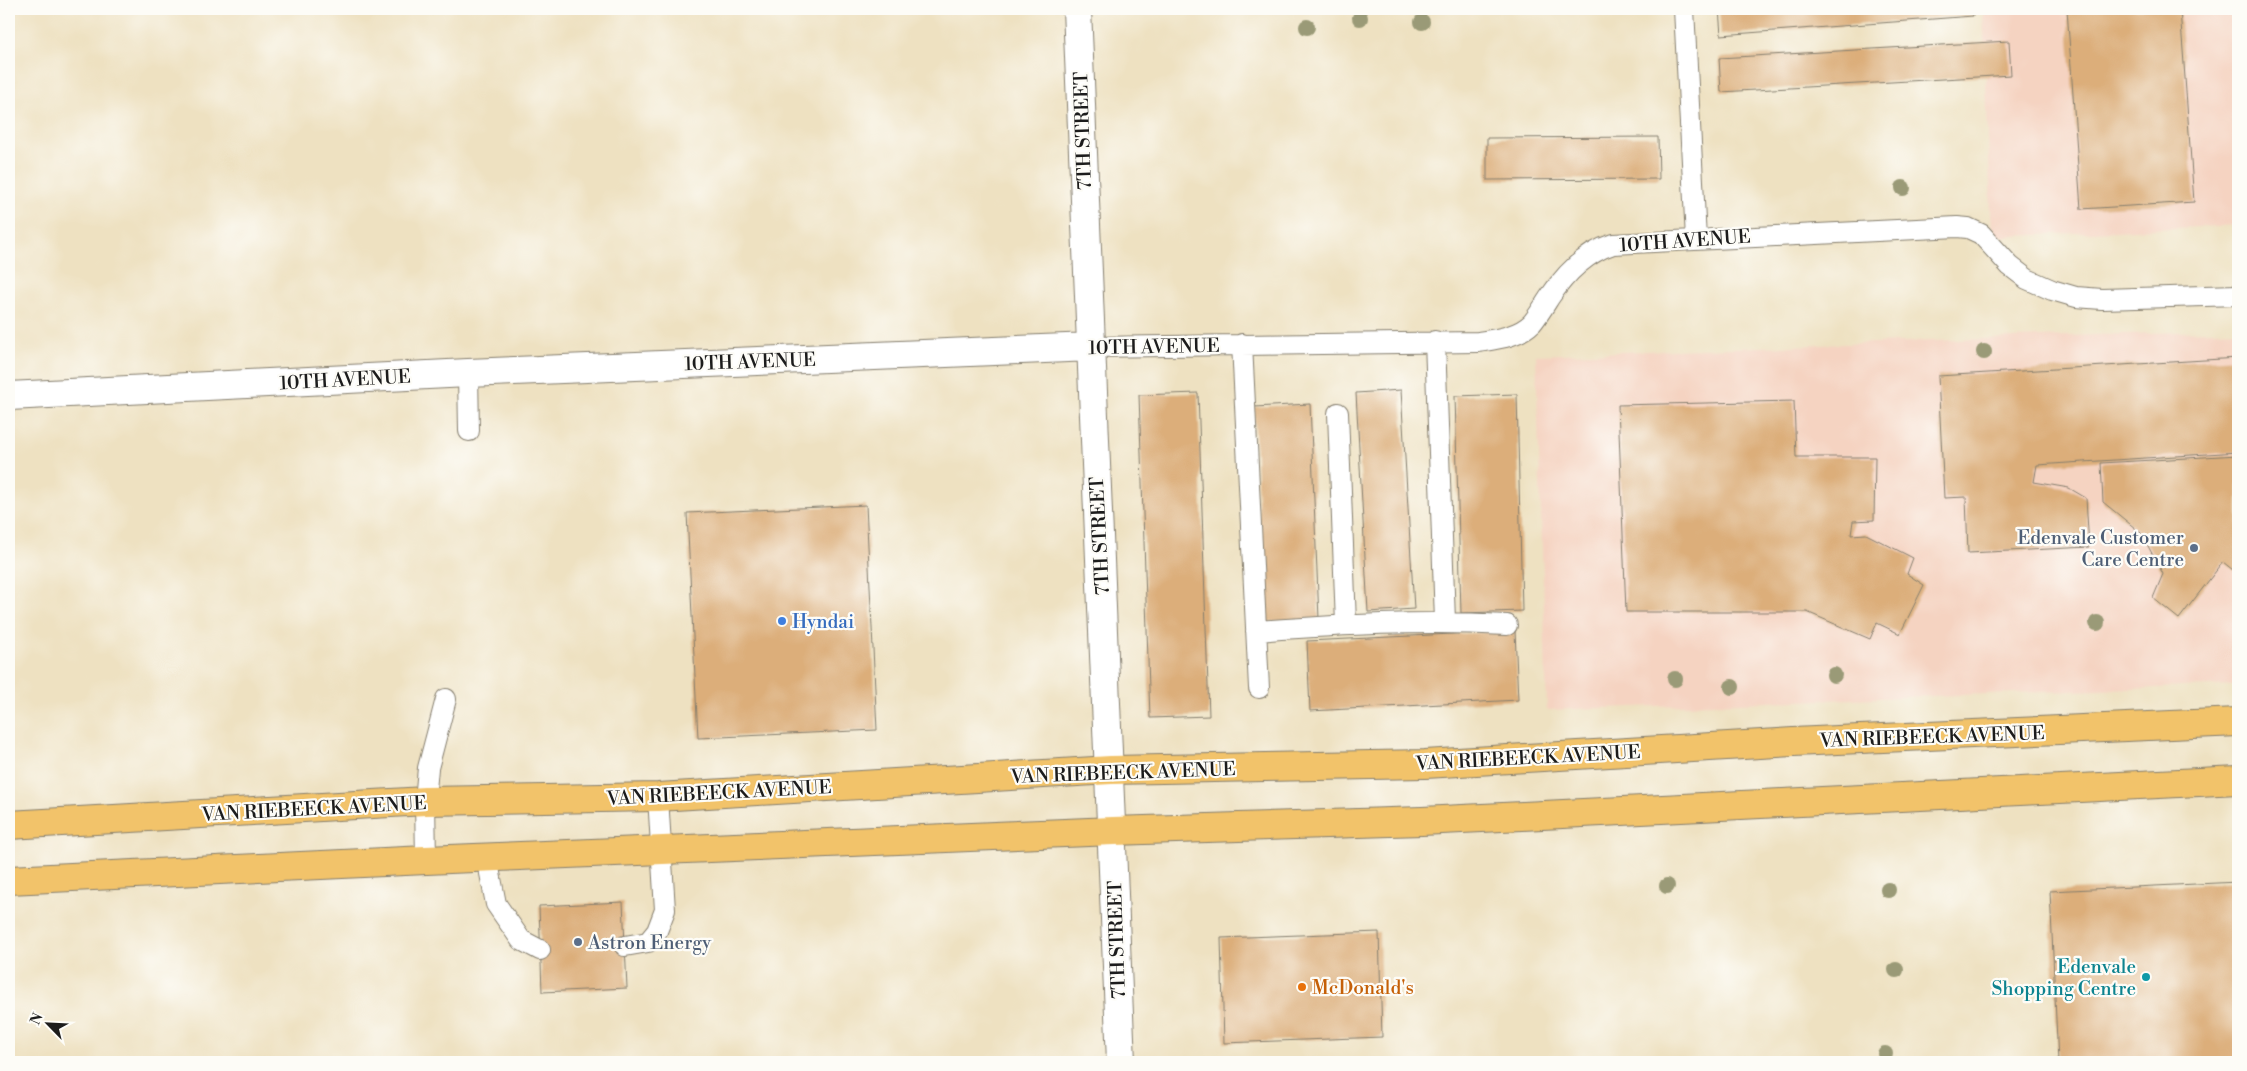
<svg xmlns="http://www.w3.org/2000/svg" width="2247" height="1071" font-family="'Libre Bodoni',serif">
	<style>
		.built { fill: #f5d3c1 }
		.building { fill: #dcae7a }
		.lines { fill: none; stroke-linecap: round; stroke-linejoin: round }
		.service-casing { stroke: #857e6e; stroke-width: 22 }
		.minor-casing { stroke: #857e6e; stroke-width: 30 }
		.primary-casing { stroke: #857e6e; stroke-width: 30 }
		.service { stroke: #fff; stroke-width: 20 }
		.minor { stroke: #fff; stroke-width: 28 }
		.primary { stroke: #f2c36a; stroke-width: 28 }
		.tree { fill: #9a9a77 }
		.service-dot { fill: #5c6f8a; stroke: #fdfcf7; stroke-width: 2 }
		.shop-dot { fill: #3f7fe0; stroke: #fdfcf7; stroke-width: 2 }
		.culture-dot { fill: #0f9aa8; stroke: #fdfcf7; stroke-width: 2 }
		.food-dot { fill: #e8710a; stroke: #fdfcf7; stroke-width: 2 }
		.labels { text-anchor: middle; stroke-width: 4.5; stroke-linejoin: round; paint-order: stroke }
		.street-label { font-size: 19px; fill: #1c1c1c; stroke: #fdfcf7 }
		.service-label { font-size: 19px; fill: #4e5e75; stroke: #fdfcf7; text-anchor: end }
		.shop-label { font-size: 19px; fill: #366cbe; stroke: #fdfcf7; text-anchor: start }
		.culture-label { font-size: 19px; fill: #0d838f; stroke: #fdfcf7; text-anchor: end }
		.food-label { font-size: 19px; fill: #c56008; stroke: #fdfcf7; text-anchor: start }
	</style>
	<rect width="100%" height="100%" fill="#fdfcf7"/>
	<filter id="ink" filterUnits="userSpaceOnUse"><feTurbulence type="fractalNoise" baseFrequency=".02" numOctaves="2"/><feDisplacementMap in="SourceGraphic" scale="10" xChannelSelector="R" yChannelSelector="G"/><feConvolveMatrix kernelMatrix="1 2 1 2 8 2 1 2 1" color-interpolation-filters="sRGB"/></filter>
	<filter id="wash" filterUnits="userSpaceOnUse"><feTurbulence type="fractalNoise" baseFrequency=".0096" numOctaves="4" result="noise"/><feDisplacementMap in="SourceGraphic" scale="20" xChannelSelector="R" yChannelSelector="G"/><feGaussianBlur stdDeviation="1.12" result="paint"/><feColorMatrix in="noise" values="0 0 0 0 0 0 0 0 0 0 0 0 0 0 0 0 0 1.4 0 .05"/><feComposite in="paint" operator="in"/></filter>
	<g filter="url(#wash)">
		<rect width="100%" height="100%" fill="#eee1c1"/>
		<path class="built" d="M1983 9H2238V225L1992 237Z
			M2238 330V685L1547 710 1536 355Z"/>
		<g id="blocks">
			<path class="building" d="M1719 9H1972L1973 16 1721 35Z
				M2067 9H2180L2194 202 2081 209Z
				M2009 41 2011 75 1721 92 1719 58Z
				M1658 137 1659 179 1487 180V138Z
				M2238 358V452L2037 465 2034 482 2069 488 2086 498 2089 547 1968 553 1966 497 1944 498 1938 376Z
				M1401 390 1414 609 1368 612 1356 393Z
				M1198 393 1209 716 1150 718 1139 395Z
				M1517 394 1522 611 1461 613 1455 396Z
				M1794 401 1796 457H1875L1874 520 1853 521 1851 535 1866 534 1913 558 1907 574 1924 585 1900 634 1877 623 1870 639 1807 612H1626L1618 405Z
				M1310 404 1319 619 1263 622 1254 407Z
				M2238 455V574L2223 562 2179 619 2153 598 2163 574 2141 533 2103 502 2101 463Z
				M866 505 877 730 698 738 687 513Z
				M1515 631 1518 700 1310 711 1307 641Z
				M2238 882V1062H2058L2050 891Z
				M623 902 627 988 542 992 539 906Z
				M1379 932 1382 1037 1224 1043 1221 938Z"/>
		</g>
	</g>
	<g filter="url(#ink)">
		<use href="#blocks" fill-opacity="0" stroke="#857e6e" stroke-width="1"/>
		<g class="lines">
			<g class="service-casing">
				<path id="service" d="M1684 9 1696 239
					M1435 341 1445 621
					M1242 344 1259 688
					M1091 347 1478 342C1496 339 1518 337 1532 323 1538 316 1544 306 1549 298 1565 274 1585 253 1613 244L1957 227 1968 228 1981 234 2010 266 2027 279 2052 290 2076 297 2102 299 2238 295
					M468 373 469 431
					M1338 413 1346 624
					M1256 631C1340 625 1422 620 1507 625
					M487 858 496 904 521 940 540 950
					M426 860 425 801 428 768 446 699
					M625 946 648 942 657 931 665 910 658 797"/>
			</g>
			<g class="minor-casing">
				<path id="minor" d="M1077 9 1121 1062
					M9 396 468 373 1091 347"/>
			</g>
			<g class="primary-casing">
				<path id="primary" d="M9 825 425 801 658 797 1111 770 1425 764 1793 742 2238 722
					M9 880 426 860 1113 831 1422 821 2238 780"/>
			</g>
			<use href="#service" class="service"/>
			<use href="#minor" class="minor"/>
			<use href="#primary" class="primary"/>
		</g>
		<g class="tree">
			<circle cx="1360" cy="18" r="8"/>
			<circle cx="1422" cy="22" r="8"/>
			<circle cx="1307" cy="27" r="8"/>
			<circle cx="1903" cy="188" r="8"/>
			<circle cx="1984" cy="352" r="8"/>
			<circle cx="2097" cy="623" r="8"/>
			<circle cx="1834" cy="675" r="8"/>
			<circle cx="1675" cy="679" r="8"/>
			<circle cx="1732" cy="687" r="8"/>
			<circle cx="1667" cy="886" r="8"/>
			<circle cx="1888" cy="890" r="8"/>
			<circle cx="1896" cy="970" r="8"/>
			<circle cx="1885" cy="1054" r="8"/>
		</g>
	</g>
	<g class="service-dot">
		<circle cx="2194" cy="548" r="5"/>
		<circle cx="578" cy="942" r="5"/>
	</g>
	<circle class="shop-dot" cx="782" cy="621" r="5"/>
	<circle class="culture-dot" cx="2146" cy="977" r="5"/>
	<circle class="food-dot" cx="1302" cy="987" r="5"/>
	<g class="labels">
		<g class="street-label">
			<text transform="translate(1082 131) rotate(-92)" y="7">7TH STREET</text>
			<text transform="translate(1685 240) rotate(-4)" y="7">10TH AVENUE</text>
			<text transform="translate(1154 346) rotate(-1)" y="7">10TH AVENUE</text>
			<text transform="translate(750 361) rotate(-2)" y="7">10TH AVENUE</text>
			<text transform="translate(345 379) rotate(-3)" y="7">10TH AVENUE</text>
			<text transform="translate(1099 536) rotate(-93)" y="7">7TH STREET</text>
			<text transform="translate(1932 736) rotate(-2)" y="7">VAN RIEBEECK AVENUE</text>
			<text transform="translate(1528 757) rotate(-3)" y="7">VAN RIEBEECK AVENUE</text>
			<text transform="translate(1123 772) rotate(-2)" y="7">VAN RIEBEECK AVENUE</text>
			<text transform="translate(719 792) rotate(-3)" y="7">VAN RIEBEECK AVENUE</text>
			<text transform="translate(314 808) rotate(-3)" y="7">VAN RIEBEECK AVENUE</text>
			<text transform="translate(1116 940) rotate(-92)" y="7">7TH STREET</text>
		</g>
		<g class="service-label">
			<text x="2184" y="544">Edenvale Customer<tspan x="2184" dy="22">Care Centre</tspan></text>
			<text x="588" y="949" text-anchor="start">Astron Energy</text>
		</g>
		<g class="shop-label">
			<text x="792" y="628">Hyndai</text>
		</g>
		<g class="culture-label">
			<text x="2136" y="973">Edenvale<tspan x="2136" dy="22">Shopping Centre</tspan></text>
		</g>
		<g class="food-label">
			<text x="1312" y="994">McDonald's</text>
		</g>
	</g>
	<rect width="2247" height="1071" fill="none" stroke="#fdfcf7" stroke-width="30"/>
	<g transform="translate(48 1024) rotate(294)" stroke="#fdfcf7" stroke-width="4" paint-order="stroke">
	<path d="M0-4L9 19L0 12L-9 19Z" fill="#1c1c1c"/>
	<text y="-8" font-size="14" font-weight="bold" text-anchor="middle" fill="#1c1c1c">N</text>
	</g>
</svg>
